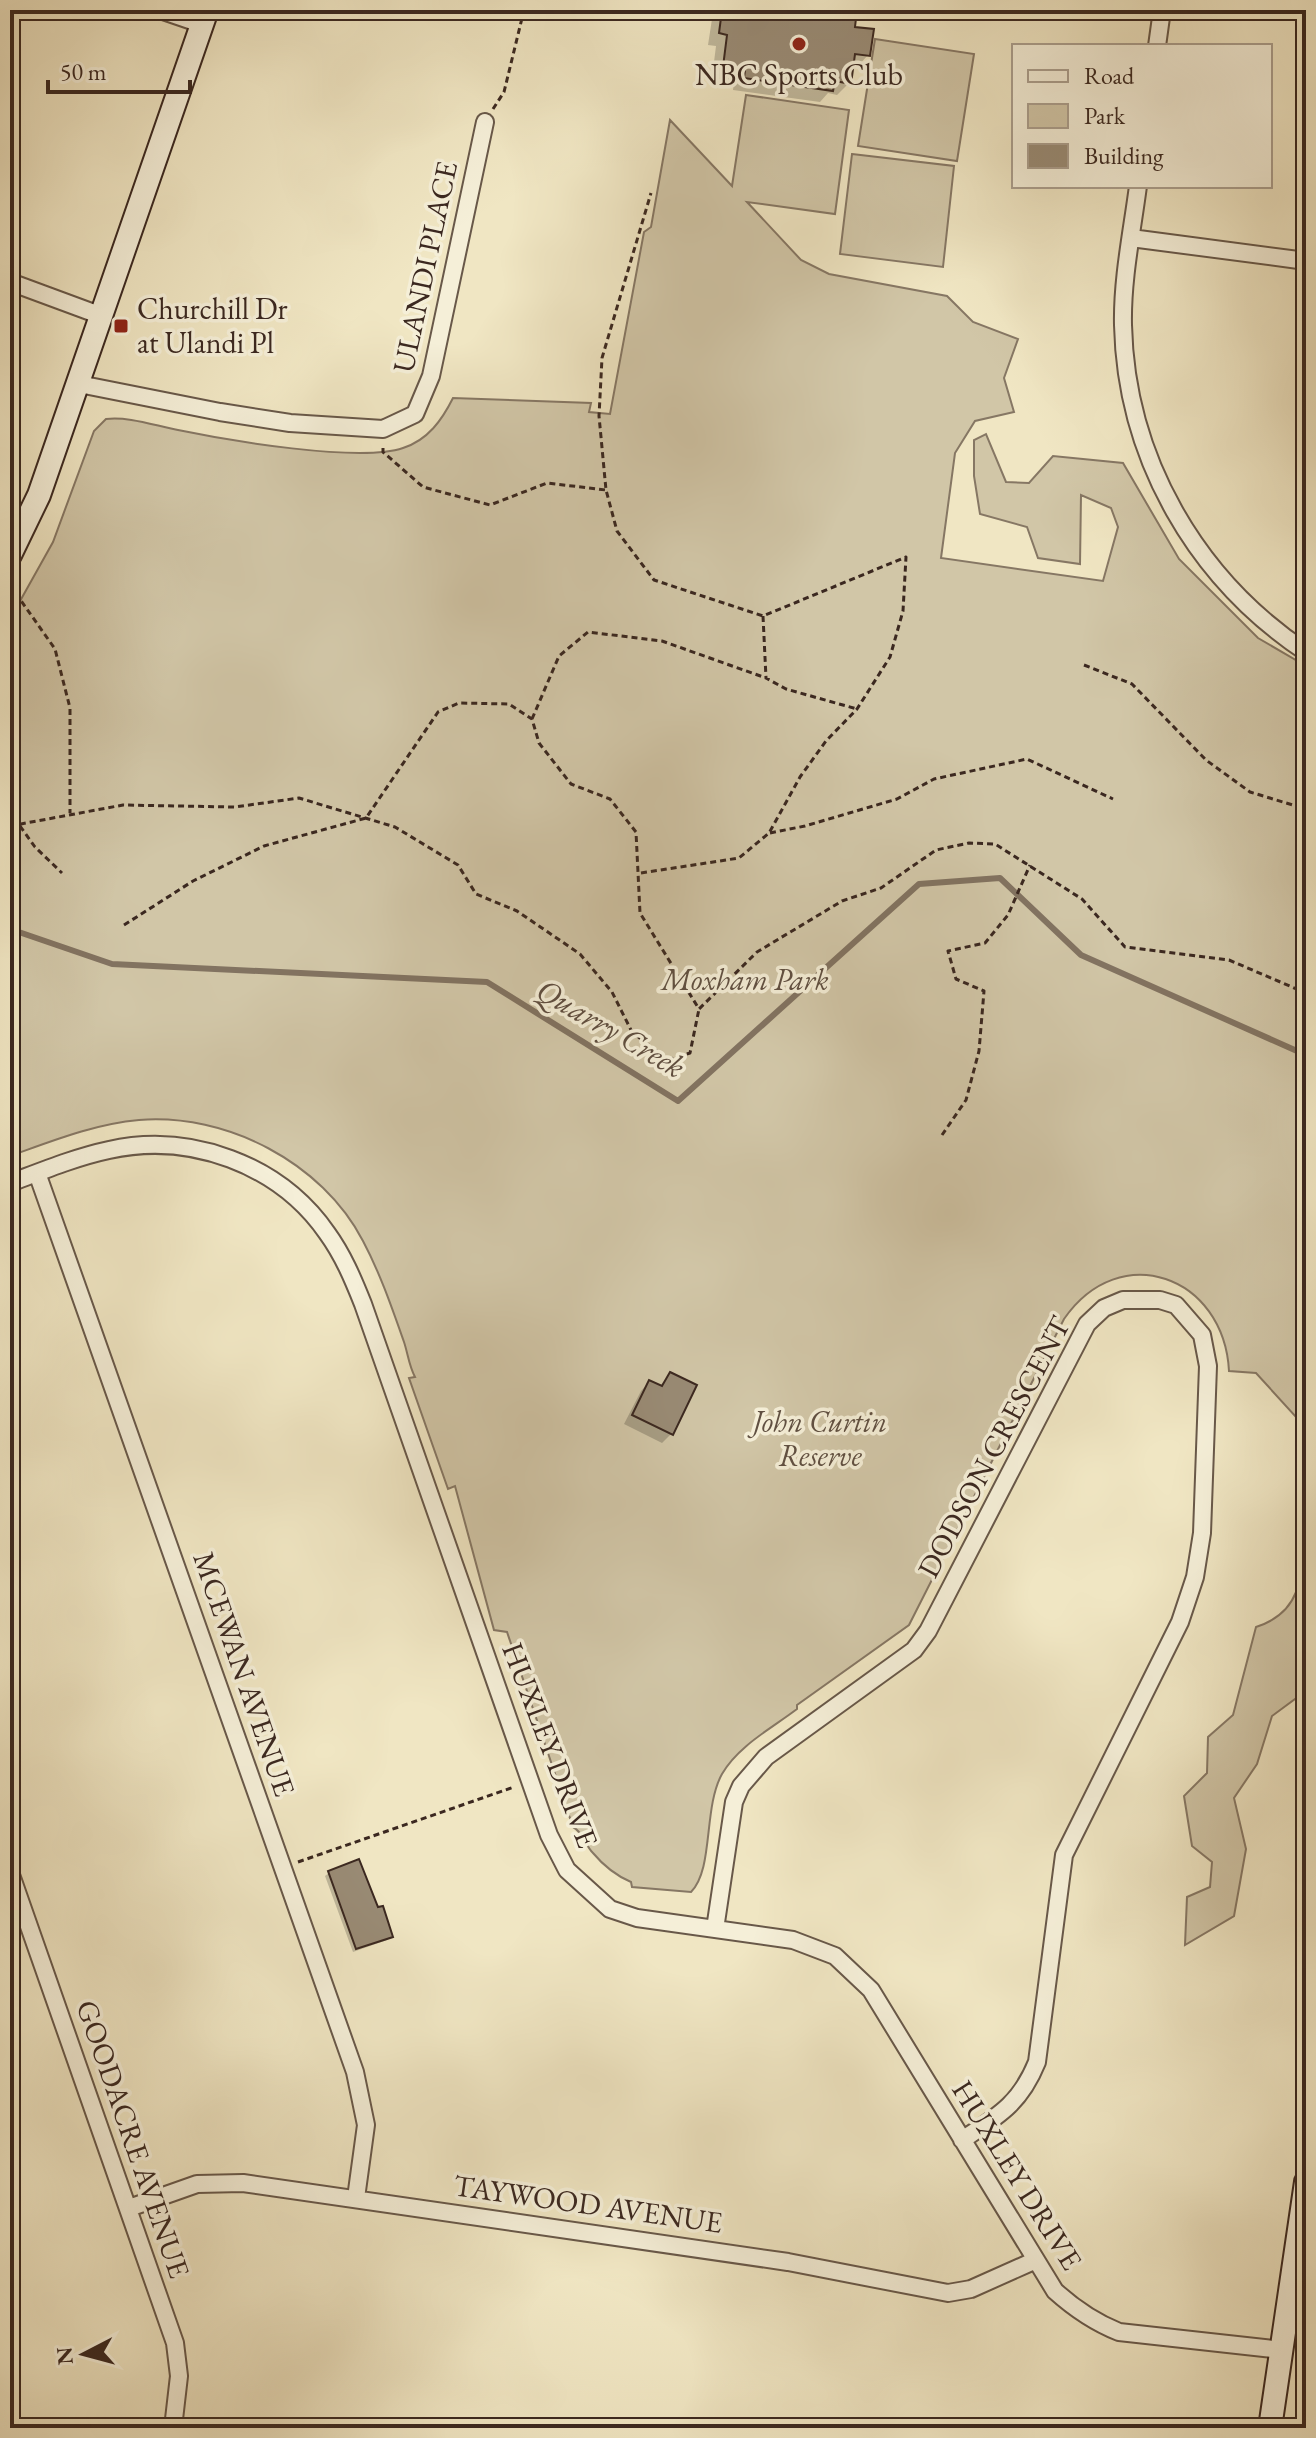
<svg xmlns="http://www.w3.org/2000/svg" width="1316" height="2438" font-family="'EB Garamond',serif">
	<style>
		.green { fill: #d1c6a7; stroke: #867764; stroke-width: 2 }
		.shadow { fill: #0003 }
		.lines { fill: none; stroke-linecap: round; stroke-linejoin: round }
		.stream { stroke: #827361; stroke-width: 6 }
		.building { fill: #998b75; stroke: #3b2820; stroke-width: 2 }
		.street-casing { stroke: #685849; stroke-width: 20 }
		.secondary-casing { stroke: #3b2820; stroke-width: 26 }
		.path { stroke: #3b2820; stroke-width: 3; stroke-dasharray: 6 4; stroke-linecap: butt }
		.street { stroke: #f5efd8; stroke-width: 16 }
		.secondary { stroke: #f5efd8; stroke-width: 22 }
		.poi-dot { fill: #8f2418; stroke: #f5efd8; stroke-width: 3 }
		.labels { text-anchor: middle; stroke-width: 7; stroke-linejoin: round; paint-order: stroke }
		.poi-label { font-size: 30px; fill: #3b2820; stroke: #f5efd8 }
		.street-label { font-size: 30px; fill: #3b2820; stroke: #f5efd8 }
		.park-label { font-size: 30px; font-style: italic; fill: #605042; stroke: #f5efd8 }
		.water-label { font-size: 32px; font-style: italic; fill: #5f4e40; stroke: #f5efd8 }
	</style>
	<rect width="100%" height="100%" fill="#f0e6c3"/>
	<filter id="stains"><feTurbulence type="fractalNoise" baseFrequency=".0025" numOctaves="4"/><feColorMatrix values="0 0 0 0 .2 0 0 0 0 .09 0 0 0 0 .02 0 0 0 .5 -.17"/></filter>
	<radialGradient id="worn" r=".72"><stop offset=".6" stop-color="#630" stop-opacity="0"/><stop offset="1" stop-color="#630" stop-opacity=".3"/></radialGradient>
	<path class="green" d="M875 39 974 54 957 161 858 146Z
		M746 95 849 110 835 214 747 202 801 260 829 274 947 296 973 322 1018 339 1004 378 1014 412 975 421 955 453 941 558 1103 581 1118 527 1111 508 1081 495 1080 564 1038 558 1027 527 980 514 974 476V440L986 434 1006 482 1029 483 1053 456 1123 463 1179 559 1258 638 1306 666V1428L1256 1373 1229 1371C1224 1276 1120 1238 1064 1319L909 1625 797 1705V1709C772 1728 738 1746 722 1774 703 1808 714 1869 691 1892L632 1887 631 1882C617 1876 603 1865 593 1853 585 1845 583 1832 573 1827L507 1632 494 1630 455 1486 448 1489 409 1378 415 1377C409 1366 408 1354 404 1342 392 1308 380 1273 363 1241 322 1162 226 1113 139 1120 94 1124 52 1141 10 1156V619L53 542 94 431 106 419C128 416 156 426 178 430 226 440 359 463 403 448 428 440 442 420 453 398L591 403 589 412 610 414 644 232 651 227 670 120 732 186Z
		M852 154 954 166 943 267 840 254Z
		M1306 1502V1683L1299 1696 1272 1716 1257 1764 1234 1798 1246 1849 1234 1916 1185 1945 1187 1897 1210 1887 1212 1862 1192 1846 1184 1796 1207 1773 1208 1737 1233 1715 1256 1627C1316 1608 1298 1551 1306 1502Z"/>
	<path class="shadow" d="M720 10H855L852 28 868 55 857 67 852 66 849 83 837 95 828 93 820 102 733 90 734 81 712 78 716 46 708 45 712 19Z
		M670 1374 695 1386 671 1434 662 1443 624 1424 641 1391 649 1382 659 1387Z
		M329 1873 391 1936 387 1940 353 1952 325 1876Z"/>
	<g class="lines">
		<path class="stream" d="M10 929 112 964 487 982 678 1101 919 884 1000 878 1081 955 1306 1055"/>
	</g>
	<path class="building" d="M722 10H857L855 27 874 29 870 56 855 54 851 84 835 81 833 91 744 78 745 70 723 67 727 35 719 33Z
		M670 1372 697 1385 673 1435 632 1415 649 1380 662 1386Z
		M359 1859 378 1907 383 1906 393 1937 356 1949 328 1871Z"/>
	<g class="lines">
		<g class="street-casing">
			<path id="street" d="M160 10 201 24
				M1157 46 1162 10
				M1138 186C1132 232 1122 279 1123 325 1126 458 1196 579 1306 652
				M1131 238 1306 261
				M10 282 102 316
				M79 384 220 412 290 423 383 429 415 414 431 376 485 122
				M37 1173 355 2072 366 2125 356 2198
				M10 1183C42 1171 76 1157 109 1150 190 1132 279 1164 327 1233 343 1255 353 1279 363 1304L549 1835 567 1870 610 1909 637 1918 793 1940 835 1956 871 1990 1055 2291C1075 2309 1094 2322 1119 2332L1282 2350
				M10 1872 175 2343 179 2376 173 2428
				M715 1929 734 1802 741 1786 766 1757 914 1650 928 1631 1087 1324 1104 1308 1123 1300H1160L1176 1305 1202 1335 1208 1366 1202 1533 1195 1577 1180 1622 1064 1855 1037 2062C1020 2104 998 2116 962 2140
				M129 2208 197 2184 243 2183 788 2262 948 2293 971 2289 1036 2260"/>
		</g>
		<g class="secondary-casing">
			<path id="secondary" d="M10 555 39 495 207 10
				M1270 2428 1306 2182"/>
		</g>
		<path class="path" d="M493 109 504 92 524 10
			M383 448V452L423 487 490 505 547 483 606 490
			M10 585 55 649 70 708V813
			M763 616 766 678 786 689 857 709
			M1084 665 1132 684 1206 760 1250 792 1306 809
			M532 719 559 656 588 632 662 641 766 678
			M10 826 123 805 235 807 299 798 395 827 458 865 476 894 517 911 580 954 612 992 632 1032 668 1060 690 1053 699 1009
			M20 826 35 847 62 873
			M770 833 805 826 897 799 934 779 1027 759 1113 799
			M641 873 739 858 769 833 800 777 826 741 857 709 890 657 903 611 906 557 763 616 654 580 617 531 606 490 599 416 602 358 651 193
			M124 925 193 881 264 846 366 818 438 712 459 703 509 704 532 719 539 743 571 784 610 799 636 832 640 913 699 1009 757 952 842 901 881 888 936 850 969 843 995 844 1082 899 1125 947 1229 960 1306 993
			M942 1135 966 1100 979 1051 984 991 956 979 948 951 985 943 1008 915 1030 865
			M298 1862 514 1787"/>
		<use href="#street" class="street"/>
		<use href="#secondary" class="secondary"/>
	</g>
	<g class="poi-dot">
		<circle cx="799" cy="44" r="8"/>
		<rect x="113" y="318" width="16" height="16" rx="4"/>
	</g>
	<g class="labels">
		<g class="poi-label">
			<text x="799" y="85">NBC Sports Club</text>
			<text x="137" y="319" text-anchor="start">Churchill Dr<tspan x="137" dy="34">at Ulandi Pl</tspan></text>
		</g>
		<g class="street-label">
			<text transform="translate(425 267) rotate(-78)" y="10">ULANDI PLACE</text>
			<text transform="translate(994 1447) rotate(-62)" y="10">DODSON CRESCENT</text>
			<text transform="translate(244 1674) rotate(71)" y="10">MCEWAN AVENUE</text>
			<text transform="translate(550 1745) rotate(69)" y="10">HUXLEY DRIVE</text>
			<text transform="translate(133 2139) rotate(71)" y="10">GOODACRE AVENUE</text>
			<text transform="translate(1017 2175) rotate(58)" y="10">HUXLEY DRIVE</text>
			<text transform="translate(588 2204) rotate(8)" y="10">TAYWOOD AVENUE</text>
		</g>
		<g class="park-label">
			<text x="745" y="990">Moxham Park</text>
			<text x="820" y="1432">John Curtin<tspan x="820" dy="34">Reserve</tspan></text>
		</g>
		<g class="water-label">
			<text transform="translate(611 1028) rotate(30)" y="11">Quarry Creek</text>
		</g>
	</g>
	<rect width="1316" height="2438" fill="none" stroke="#f0e6c3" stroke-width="40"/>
	<rect x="12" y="12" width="1292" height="2414" fill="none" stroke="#3b2820" stroke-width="4"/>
	<rect x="20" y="20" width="1276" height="2398" fill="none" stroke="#3b2820" stroke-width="2"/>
	<rect x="1012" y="44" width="260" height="144" fill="#f5efd8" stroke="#ab9f8e" stroke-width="2"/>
	<rect x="1028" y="70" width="40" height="12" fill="#f5efd8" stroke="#ab9f8e" stroke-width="2"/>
	<text x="1084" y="84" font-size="24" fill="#3b2820">Road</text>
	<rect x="1028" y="104" width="40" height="24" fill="#d1c6a7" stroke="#ab9f8e" stroke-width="2"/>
	<text x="1084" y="124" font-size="24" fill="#3b2820">Park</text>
	<rect x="1028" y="144" width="40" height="24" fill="#998b75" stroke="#ab9f8e" stroke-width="2"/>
	<text x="1084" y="164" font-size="24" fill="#3b2820">Building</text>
	<g transform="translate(84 2354) rotate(264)" stroke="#f5efd8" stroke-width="6" paint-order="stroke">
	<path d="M0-6L14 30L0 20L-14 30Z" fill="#3b2820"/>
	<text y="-12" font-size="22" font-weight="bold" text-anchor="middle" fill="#3b2820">N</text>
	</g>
	<path d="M48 80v12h142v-12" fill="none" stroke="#3b2820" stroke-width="4"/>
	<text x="60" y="80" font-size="24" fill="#3b2820" stroke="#f5efd8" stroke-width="6" paint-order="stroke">50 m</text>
	<rect width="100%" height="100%" filter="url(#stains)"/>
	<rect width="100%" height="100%" fill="url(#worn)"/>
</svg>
